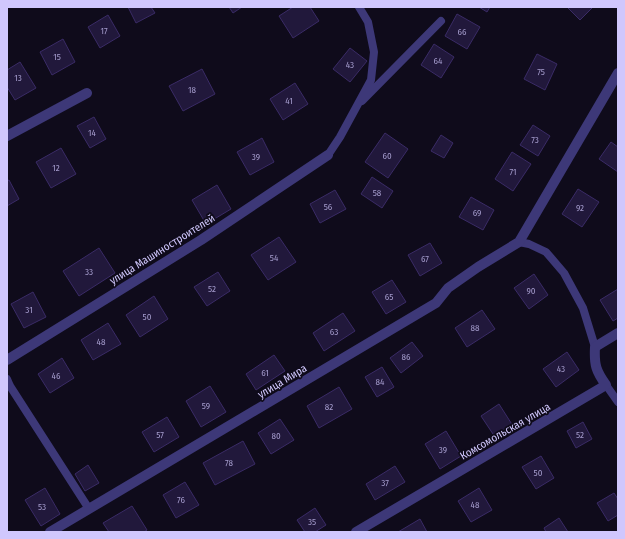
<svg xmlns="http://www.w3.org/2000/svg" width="625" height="539" font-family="'Fira Sans Condensed',sans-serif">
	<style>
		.building { fill: #21183b; stroke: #3a2b66 }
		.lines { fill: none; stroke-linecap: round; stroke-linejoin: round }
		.lane { stroke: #3d3878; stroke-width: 8 }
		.street { stroke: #3d3878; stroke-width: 10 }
		.labels { text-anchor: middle; stroke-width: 3.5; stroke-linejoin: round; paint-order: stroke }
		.number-label { font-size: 9px; fill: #a49bcc }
		.street-label { font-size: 11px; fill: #d0c7fd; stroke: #0f0b1b }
	</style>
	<rect width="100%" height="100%" fill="#0f0b1b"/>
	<path class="building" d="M128 7H151L155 13 136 23Z
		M229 7H242L233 13Z
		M293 7H310L319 21 293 38 279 16Z
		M479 7H490L487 12Z
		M567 7H593L580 20Z
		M457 14 480 27 467 49 445 36Z
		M108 15 120 36 100 48 88 27Z
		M63 39 75 62 52 75 40 52Z
		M434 44 454 57 441 78 421 65Z
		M350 48 367 61 350 82 333 69Z
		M537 54 557 64 545 90 524 79Z
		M20 62 36 88 15 100 7 87V70Z
		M202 69 215 94 183 111 169 86Z
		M295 83 308 104 283 120 270 99Z
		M94 117 106 139 90 148 77 126Z
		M533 125 550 136 538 156 520 145Z
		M385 133 408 149 388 178 365 162Z
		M441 135 453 143 444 158 431 151Z
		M262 138 274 162 250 175 237 152Z
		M611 142 618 147V172L599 159Z
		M61 148 76 174 51 188 36 162Z
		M512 152 531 164 513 191 495 179Z
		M372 177 393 191 382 208 361 194Z
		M9 180 19 199 7 206V181Z
		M217 185 231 209 206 224 192 200Z
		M578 189 599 202 582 227 562 214Z
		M335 190 346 209 320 223 310 204Z
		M471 197 494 210 483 230 459 217Z
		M279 237 296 262 268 280 251 255Z
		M430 243 442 263 420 276 408 255Z
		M99 248 115 273 79 296 63 271Z
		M218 272 230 291 207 306 194 287Z
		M534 274 548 295 529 309 514 288Z
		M392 280 406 302 386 314 372 292Z
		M618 289V318L613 321 600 300Z
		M33 292 46 317 24 328 11 304Z
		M154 296 168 319 140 337 126 315Z
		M482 310 495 329 467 347 455 328Z
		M343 313 355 331 324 351 313 333Z
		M108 323 121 344 93 360 81 340Z
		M412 342 423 356 401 373 390 358Z
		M567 352 579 370 556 387 543 369Z
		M274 355 285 371 256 390 246 374Z
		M62 358 74 378 50 393 38 374Z
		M382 367 394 387 377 397 365 377Z
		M210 386 226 412 201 427 186 401Z
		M339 387 352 409 319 428 307 406Z
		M499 404 513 426 495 437 481 416Z
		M167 417 179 437 154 452 142 432Z
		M280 419 294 440 271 454 258 433Z
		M583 422 592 439 576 448 567 431Z
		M446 431 461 456 440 469 425 444Z
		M243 441 255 464 215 485 203 463Z
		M541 456 554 478 536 489 522 467Z
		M88 465 99 483 85 491 75 474Z
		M395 466 405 482 375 500 366 484Z
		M185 482 199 505 176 518 163 495Z
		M45 488 60 514 41 526 25 500Z
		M479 488 492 510 471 522 458 501Z
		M614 493 618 499V515L608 521 597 503Z
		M132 506 147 530 144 532H109L103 523Z
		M315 508 326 525 315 532H305L297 520Z
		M559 518 568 532H546L544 528Z
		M420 519 427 532H398Z"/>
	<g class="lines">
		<path class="lane" d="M362 101 441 21
			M328 155 340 137 371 80 374 52 368 22 359 7
			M519 242 529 244 546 252 564 273 583 308 595 347
			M7 379 10 386 89 509
			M606 385 618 402"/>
		<path class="street" d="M7 136 87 93
			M7 360 201 240 328 155
			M50 532 436 303 448 288 478 267 519 242 618 73
			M356 532 606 385C596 371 594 365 595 347L618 333"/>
	</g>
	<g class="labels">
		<g class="number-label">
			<text x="104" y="34">17</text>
			<text x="462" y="35">66</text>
			<text x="57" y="60">15</text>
			<text x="438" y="64">64</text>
			<text x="350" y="68">43</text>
			<text x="541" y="75">75</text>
			<text x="18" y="81">13</text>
			<text x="192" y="93">18</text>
			<text x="289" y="104">41</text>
			<text x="92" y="136">14</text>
			<text x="535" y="143">73</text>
			<text x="387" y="159">60</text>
			<text x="256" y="160">39</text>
			<text x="56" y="171">12</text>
			<text x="513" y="175">71</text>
			<text x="377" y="196">58</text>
			<text x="328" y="210">56</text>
			<text x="580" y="211">92</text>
			<text x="477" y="216">69</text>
			<text x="274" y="261">54</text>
			<text x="425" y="262">67</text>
			<text x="89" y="275">33</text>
			<text x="212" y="292">52</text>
			<text x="531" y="294">90</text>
			<text x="389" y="300">65</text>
			<text x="29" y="313">31</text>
			<text x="147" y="320">50</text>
			<text x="475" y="331">88</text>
			<text x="334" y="335">63</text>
			<text x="101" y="345">48</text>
			<text x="406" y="360">86</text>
			<text x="561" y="372">43</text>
			<text x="265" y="376">61</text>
			<text x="56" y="379">46</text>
			<text x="380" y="385">84</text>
			<text x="206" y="409">59</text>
			<text x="329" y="410">82</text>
			<text x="160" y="438">57</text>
			<text x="580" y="438">52</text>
			<text x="276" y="439">80</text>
			<text x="443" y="453">39</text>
			<text x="229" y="466">78</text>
			<text x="538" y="476">50</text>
			<text x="385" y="486">37</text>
			<text x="181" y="503">76</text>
			<text x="475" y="508">48</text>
			<text x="42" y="510">53</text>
			<text x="312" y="525">35</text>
		</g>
		<g class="street-label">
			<text transform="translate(162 249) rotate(-32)" y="4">улица Машиностроителей</text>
			<text transform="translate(282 381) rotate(-31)" y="4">улица Мира</text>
			<text transform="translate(505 431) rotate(-30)" y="4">Комсомольская улица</text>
		</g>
	</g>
	<rect width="625" height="539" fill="none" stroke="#d0c7fd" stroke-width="16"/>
</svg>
